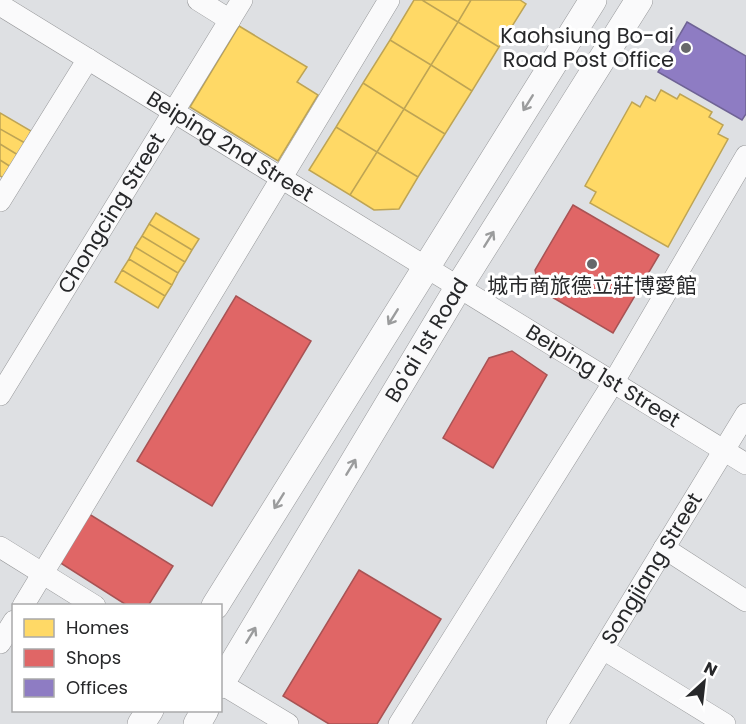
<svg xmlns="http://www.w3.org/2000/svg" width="746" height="724" font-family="Poppins,'Noto Sans TC',sans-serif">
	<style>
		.homes { fill: #ffd966; stroke: #bea454; stroke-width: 1.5 }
		.shops { fill: #e06666; stroke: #a85354; stroke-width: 1.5 }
		.offices { fill: #8e7cc3; stroke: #6f6395; stroke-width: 1.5 }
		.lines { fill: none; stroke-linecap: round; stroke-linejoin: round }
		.minor-casing { stroke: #97989a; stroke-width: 22 }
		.major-casing { stroke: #97989a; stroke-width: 28 }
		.minor { stroke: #fafafb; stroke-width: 21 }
		.major { stroke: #fafafb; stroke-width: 27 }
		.oneway { stroke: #9b9c9d }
		.poi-dot { fill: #67686b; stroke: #fff; stroke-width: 2 }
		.labels { text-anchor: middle; stroke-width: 6; stroke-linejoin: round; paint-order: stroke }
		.poi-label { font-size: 21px; fill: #27282a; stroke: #fff; text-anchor: end }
		.street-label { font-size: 21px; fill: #27282a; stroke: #fff }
	</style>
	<rect width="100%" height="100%" fill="#dee0e3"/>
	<path class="homes" d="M414 0H422L458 22 431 65 390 40Z
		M422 0H471L458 22Z
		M471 0H520L526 4 499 47 458 22Z
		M458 22 499 47 472 91 431 65Z
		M239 26 307 67 297 82 318 95 278 161 190 107Z
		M390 40 431 65 404 109 363 83Z
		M431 65 472 91 445 134 404 109Z
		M363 83 404 109 377 152 336 127Z
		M661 90 677 99 680 94 712 112 709 117 723 125 718 134 728 139 668 247 590 203 596 192 585 186 632 102 640 107 646 96 655 101Z
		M404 109 445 134 418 177 377 152Z
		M0 113 31 131 25 143 0 129Z
		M336 127 377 152 350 195 309 170Z
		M0 129 25 143 18 155 0 144Z
		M0 144 18 155 11 167 0 160Z
		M377 152 418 177 399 209 374 210 350 195Z
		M0 160 11 167 4 178 0 176Z
		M156 213 199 239 192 250 149 224Z
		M149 224 192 250 185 262 142 236Z
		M142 236 185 262 178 273 135 247Z
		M135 247 178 273 172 285 129 259Z
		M129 259 172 285 165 296 122 270Z
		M122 270 165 296 158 308 115 282Z"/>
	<path class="shops" d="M573 205 659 255 613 333 540 290 535 270Z
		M236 296 311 341 212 506 137 461Z
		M512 351 547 375 493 468 443 438 489 358Z
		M89 514 173 566 148 606H128L59 562Z
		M359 570 441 619 377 724H329L283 696Z"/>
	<path class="offices" d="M687 22 746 56V114L742 120 658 72Z"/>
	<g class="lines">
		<g class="minor-casing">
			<g id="minor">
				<path d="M198 0 230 20"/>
				<path id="s1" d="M0 5 746 464"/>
				<path d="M0 201 88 59"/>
				<path id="s2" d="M0 395 242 0"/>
				<path d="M0 547 95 606"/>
				<path d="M664 548 746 601"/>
				<path d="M23 606 389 0"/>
				<path d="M0 643 14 621"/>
				<path d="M603 649 725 724"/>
				<path d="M220 683 288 724"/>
				<path d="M399 724 613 383 746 156"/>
				<path id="s3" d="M557 724 746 414"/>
			</g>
		</g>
		<g class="major-casing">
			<g id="major">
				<path d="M215 606 593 0"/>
				<path id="s4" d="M220 685 458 288 639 0"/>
				<path d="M141 724 150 710"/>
				<path d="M197 724 205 710"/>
			</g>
		</g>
		<use href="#minor" class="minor"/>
		<use href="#major" class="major"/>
	</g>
	<defs><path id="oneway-shaft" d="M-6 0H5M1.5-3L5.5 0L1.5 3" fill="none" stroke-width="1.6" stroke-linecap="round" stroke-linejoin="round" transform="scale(1.5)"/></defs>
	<g class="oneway">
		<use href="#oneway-shaft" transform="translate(528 103) rotate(122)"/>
		<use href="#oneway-shaft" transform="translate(489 239) rotate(-58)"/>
		<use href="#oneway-shaft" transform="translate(393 317) rotate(122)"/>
		<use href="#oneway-shaft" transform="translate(351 467) rotate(-59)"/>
		<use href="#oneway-shaft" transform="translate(279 501) rotate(122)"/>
		<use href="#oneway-shaft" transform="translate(251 635) rotate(-59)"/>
	</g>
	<g class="poi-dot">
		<circle cx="686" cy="48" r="6"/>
		<circle cx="592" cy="264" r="6"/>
	</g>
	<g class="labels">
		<g class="poi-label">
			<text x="674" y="43">Kaohsiung Bo-ai<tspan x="674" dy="24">Road Post Office</tspan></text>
			<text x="592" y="293" text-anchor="middle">城市商旅德立莊博愛館</text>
		</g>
		<g class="street-label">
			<text dy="7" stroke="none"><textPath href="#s1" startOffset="270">Beiping 2nd Street</textPath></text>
			<text dy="7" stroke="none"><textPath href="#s2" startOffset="213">Chongcing Street</textPath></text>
			<text dy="7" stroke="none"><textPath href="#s4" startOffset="402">Bo'ai 1st Road</textPath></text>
			<text dy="7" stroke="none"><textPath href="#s1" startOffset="708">Beiping 1st Street</textPath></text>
			<text dy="7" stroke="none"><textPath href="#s3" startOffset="182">Songjiang Street</textPath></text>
		</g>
	</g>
	<rect x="12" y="604" width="210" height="108" fill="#ffffff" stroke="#a9a9aa" stroke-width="1.5"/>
	<rect x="24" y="619" width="30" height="18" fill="#ffd966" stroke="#a9a9aa" stroke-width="1.5"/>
	<text x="66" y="634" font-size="18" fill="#27282a">Homes</text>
	<rect x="24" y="649" width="30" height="18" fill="#e06666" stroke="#a9a9aa" stroke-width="1.5"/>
	<text x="66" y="664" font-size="18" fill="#27282a">Shops</text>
	<rect x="24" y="679" width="30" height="18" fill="#8e7cc3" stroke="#a9a9aa" stroke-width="1.5"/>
	<text x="66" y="694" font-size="18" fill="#27282a">Offices</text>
	<g transform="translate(704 682) rotate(27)" stroke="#ffffff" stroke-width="4.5" paint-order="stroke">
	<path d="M0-4.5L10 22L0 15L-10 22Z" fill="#27282a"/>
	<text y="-9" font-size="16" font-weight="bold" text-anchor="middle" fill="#27282a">N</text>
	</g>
</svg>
